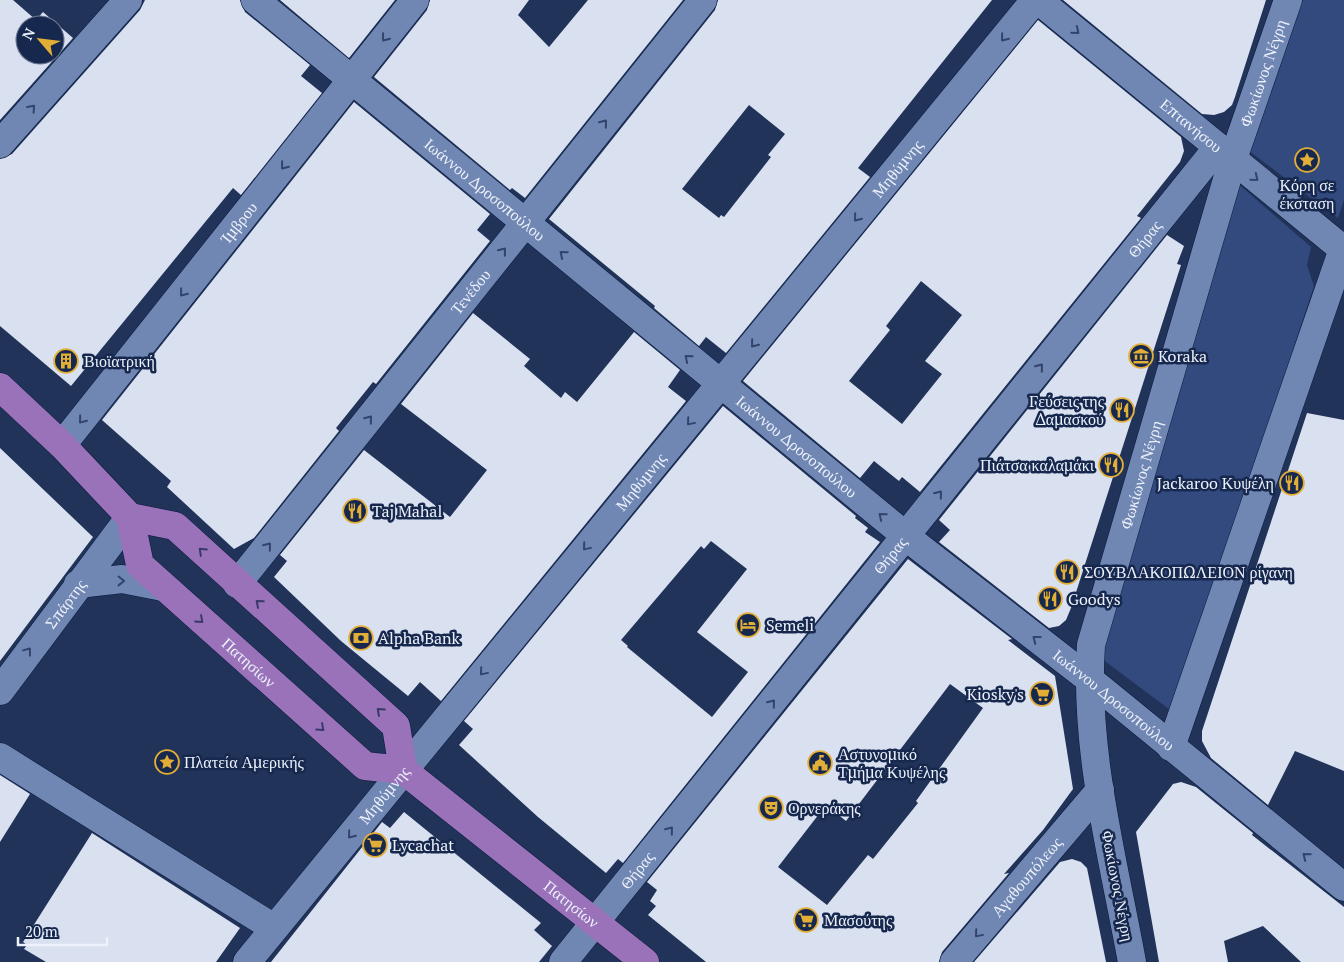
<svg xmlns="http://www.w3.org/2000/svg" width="1344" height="962" font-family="'PT Serif',serif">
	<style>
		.green { fill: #324a7e }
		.building { fill: #d9e1f1; fill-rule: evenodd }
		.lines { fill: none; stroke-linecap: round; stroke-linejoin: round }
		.minor-casing { stroke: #0a193d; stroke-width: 29 }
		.major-casing { stroke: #0a193d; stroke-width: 29 }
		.minor { stroke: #7187b3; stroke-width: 28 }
		.major { stroke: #9a72b9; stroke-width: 28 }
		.oneway { stroke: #32446c }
		.oneway2 { stroke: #383a69 }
		.labels { text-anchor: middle; stroke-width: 5; stroke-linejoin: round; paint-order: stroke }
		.street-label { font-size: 16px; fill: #ecf1fb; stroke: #17284e }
		.poi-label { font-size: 16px; fill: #ecf1fb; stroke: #17284e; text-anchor: start }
	</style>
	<rect width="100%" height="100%" fill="#213359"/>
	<path class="green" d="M1302 0H1344V200L1338 218 1249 151Z
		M1235 181 1311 247 1307 265 1314 286 1173 712 1090 650Z"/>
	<path class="building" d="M0 0H13L36 20 43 12 73 38 0 120ZM25 25H55V55H25Z
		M145 0H240L245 12 310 65 301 76 322 93 241 195 233 188 71 386 0 326V159L12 154 140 10Z
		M280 0H395L349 58Z
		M430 0H529L518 15 549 47 588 0H683L525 198 512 188 510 190 374 77 427 10Z
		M718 0H992L858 168 870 177 726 353 706 337 699 346 654 308 655 306 549 219 715 10ZM749 105 785 134 768 155 771 157 724 217 721 215 719 218 682 189Z
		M1063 0H1266L1235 97 1232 105 1224 112 1214 115 1202 114Z
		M1038 20 1181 137 1184 151 1180 162 1137 216 1141 218 920 492 902 477 899 481 874 461 860 478 743 381ZM921 281 962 315 925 361 942 374 902 424 849 381 890 330 886 326Z
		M354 102 490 214 477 230 490 241 376 384 373 382 336 428 339 431 254 538 234 549 167 487 171 481 102 420Z
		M1167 235 1184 246 1177 264 1181 265 1071 608 1066 620 1059 626 1049 628 939 542 950 530 939 520Z
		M473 313 530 359 524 366 561 398 565 392 577 402 634 332 680 370 668 387 686 401 441 701 420 682 408 696 341 641 274 577 287 561 280 555 364 450 450 517 487 470 401 404Z
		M723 406 856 516 855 518 868 528 865 532 880 542 623 863 618 859 606 873 538 817 459 745 473 729 464 721ZM711 541 747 569 697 632 748 672 712 717 627 647 628 646 621 640 701 546 704 549Z
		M1307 413 1344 420V771L1295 751 1268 805 1211 758 1202 741V731Z
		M0 448 93 537 0 661Z
		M908 559 1012 639 1008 640 1055 676 1073 789 1043 830 1004 874 1009 873 942 952 939 962H706L648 915 656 906 650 901 657 890 647 882ZM950 684 983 708 916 801 918 803 873 859 868 855 827 905 778 867 826 805 846 821Z
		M0 775 30 794 0 842Z
		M1181 782 1196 787 1253 833 1252 835 1344 907V962H1301L1263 926 1224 941 1228 962H1159L1136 832 1173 784Z
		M404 812 541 923 534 930 552 946 539 962H271L382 822 390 828Z
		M92 833 240 928 216 962H46L24 949 27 945 23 942Z
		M1072 859 1081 862 1087 868 1106 962H974L1060 862Z"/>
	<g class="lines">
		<g class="minor-casing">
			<g id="minor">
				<path id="s1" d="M255 0 918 546 1089 679 1344 887"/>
				<path id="s2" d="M1038 0 1344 250"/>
				<path d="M0 144 128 0"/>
				<path id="s3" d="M62 445 415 0"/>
				<path d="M78 584 122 579 163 587"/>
				<path id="s4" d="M237 584 703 0"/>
				<path id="s5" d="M0 691 130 517"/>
				<path d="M1171 747 1344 246"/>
				<path d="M0 757 274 928"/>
				<path id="s6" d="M247 962 1035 0"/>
				<path id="s7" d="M563 962 1218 147"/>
				<path id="s8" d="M954 962 1100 790"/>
				<path id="s9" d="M1132 962C1113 858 1084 751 1091 645L1233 159 1288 0"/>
			</g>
		</g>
		<g class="major-casing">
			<g id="major">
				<path id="s10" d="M0 387 62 445 130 517 140 565 365 766 403 770 645 962"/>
				<path d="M130 517 175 526 396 726 403 770"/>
			</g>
		</g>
		<use href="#minor" class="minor"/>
		<use href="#major" class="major"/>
	</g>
	<defs><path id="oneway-chevron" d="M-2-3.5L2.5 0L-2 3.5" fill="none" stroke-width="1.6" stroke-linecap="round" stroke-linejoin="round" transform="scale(1.25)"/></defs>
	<g class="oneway">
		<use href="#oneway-chevron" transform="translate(1076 31) rotate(39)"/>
		<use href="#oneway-chevron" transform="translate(385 38) rotate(128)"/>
		<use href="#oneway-chevron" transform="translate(1004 38) rotate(129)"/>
		<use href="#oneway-chevron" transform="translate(32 108) rotate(-48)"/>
		<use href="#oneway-chevron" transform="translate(604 123) rotate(-51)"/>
		<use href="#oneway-chevron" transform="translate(284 166) rotate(128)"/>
		<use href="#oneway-chevron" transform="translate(1255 178) rotate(39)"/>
		<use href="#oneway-chevron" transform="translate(857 218) rotate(129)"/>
		<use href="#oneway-chevron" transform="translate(503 251) rotate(-52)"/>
		<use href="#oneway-chevron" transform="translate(563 254) rotate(-140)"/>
		<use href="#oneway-chevron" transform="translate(183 293) rotate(128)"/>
		<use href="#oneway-chevron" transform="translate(754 344) rotate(129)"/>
		<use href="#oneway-chevron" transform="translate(688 358) rotate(-140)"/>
		<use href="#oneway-chevron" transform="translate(1040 367) rotate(-51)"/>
		<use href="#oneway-chevron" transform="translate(369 419) rotate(-51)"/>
		<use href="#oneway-chevron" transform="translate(82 420) rotate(129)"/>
		<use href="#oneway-chevron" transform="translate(690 422) rotate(130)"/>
		<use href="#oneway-chevron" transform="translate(939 494) rotate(-51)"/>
		<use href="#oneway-chevron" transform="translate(882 516) rotate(-141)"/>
		<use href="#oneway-chevron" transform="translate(268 546) rotate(-51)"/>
		<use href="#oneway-chevron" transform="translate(586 547) rotate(130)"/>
		<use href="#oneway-chevron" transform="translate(121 581) rotate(1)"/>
		<use href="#oneway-chevron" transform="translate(1036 639) rotate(-142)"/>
		<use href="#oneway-chevron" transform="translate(28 651) rotate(-53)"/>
		<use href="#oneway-chevron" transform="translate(483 672) rotate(130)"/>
		<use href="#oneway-chevron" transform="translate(772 703) rotate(-51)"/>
		<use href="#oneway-chevron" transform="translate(670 830) rotate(-51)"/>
		<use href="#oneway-chevron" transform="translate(351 835) rotate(129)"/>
		<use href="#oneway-chevron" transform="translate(1306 856) rotate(-141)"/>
		<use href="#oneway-chevron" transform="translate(978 934) rotate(130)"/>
	</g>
	<g class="oneway2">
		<use href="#oneway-chevron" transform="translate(202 551) rotate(-137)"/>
		<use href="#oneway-chevron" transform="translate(259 603) rotate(-139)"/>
		<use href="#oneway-chevron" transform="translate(200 620) rotate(42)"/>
		<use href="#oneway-chevron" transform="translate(380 711) rotate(-138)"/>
		<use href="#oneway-chevron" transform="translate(321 728) rotate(42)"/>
	</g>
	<defs>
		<g id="sight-ring" transform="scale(1.25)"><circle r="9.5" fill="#17284e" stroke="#e3ae35" stroke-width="1.5"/><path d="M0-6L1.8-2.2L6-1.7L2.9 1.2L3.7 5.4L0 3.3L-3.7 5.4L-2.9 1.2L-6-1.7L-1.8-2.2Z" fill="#e3ae35"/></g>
		<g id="museum-ring" transform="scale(1.25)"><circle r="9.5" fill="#17284e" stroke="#e3ae35" stroke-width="1.5"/><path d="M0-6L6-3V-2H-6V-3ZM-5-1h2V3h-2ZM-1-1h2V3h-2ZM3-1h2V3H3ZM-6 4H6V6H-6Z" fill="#e3ae35"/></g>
		<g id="building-ring" transform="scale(1.25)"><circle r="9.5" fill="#17284e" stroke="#e3ae35" stroke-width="1.5"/><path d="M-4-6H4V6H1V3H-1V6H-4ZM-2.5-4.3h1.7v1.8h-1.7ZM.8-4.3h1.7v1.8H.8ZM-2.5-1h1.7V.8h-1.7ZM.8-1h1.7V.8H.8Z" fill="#e3ae35"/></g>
		<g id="restaurant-ring" transform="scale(1.25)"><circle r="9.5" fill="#17284e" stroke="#e3ae35" stroke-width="1.5"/><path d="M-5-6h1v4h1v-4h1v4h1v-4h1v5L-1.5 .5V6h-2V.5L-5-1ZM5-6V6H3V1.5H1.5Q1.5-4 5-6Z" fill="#e3ae35"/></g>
		<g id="hotel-ring" transform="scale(1.25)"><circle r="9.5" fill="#17284e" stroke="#e3ae35" stroke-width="1.5"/><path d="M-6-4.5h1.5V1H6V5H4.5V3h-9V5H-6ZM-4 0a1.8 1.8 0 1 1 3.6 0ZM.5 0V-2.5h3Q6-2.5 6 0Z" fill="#e3ae35"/></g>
		<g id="bank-ring" transform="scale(1.25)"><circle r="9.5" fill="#17284e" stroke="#e3ae35" stroke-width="1.5"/><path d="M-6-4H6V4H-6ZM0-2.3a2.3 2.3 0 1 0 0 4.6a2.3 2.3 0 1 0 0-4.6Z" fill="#e3ae35"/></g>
		<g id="supermarket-ring" transform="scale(1.25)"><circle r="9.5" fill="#17284e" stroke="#e3ae35" stroke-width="1.5"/><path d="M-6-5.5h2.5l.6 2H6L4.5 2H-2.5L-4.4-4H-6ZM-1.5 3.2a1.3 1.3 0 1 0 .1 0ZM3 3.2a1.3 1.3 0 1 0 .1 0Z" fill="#e3ae35"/></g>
		<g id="civic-ring" transform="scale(1.25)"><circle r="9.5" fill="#17284e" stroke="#e3ae35" stroke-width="1.5"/><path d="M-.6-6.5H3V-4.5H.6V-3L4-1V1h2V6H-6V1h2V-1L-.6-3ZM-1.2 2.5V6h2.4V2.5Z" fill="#e3ae35"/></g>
		<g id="theatre-ring" transform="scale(1.25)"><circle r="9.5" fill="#17284e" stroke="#e3ae35" stroke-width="1.5"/><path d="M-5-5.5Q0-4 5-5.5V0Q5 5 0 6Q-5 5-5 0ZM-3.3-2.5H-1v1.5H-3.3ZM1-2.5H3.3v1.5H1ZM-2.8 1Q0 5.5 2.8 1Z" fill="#e3ae35"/></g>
	</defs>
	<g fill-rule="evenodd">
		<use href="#sight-ring" x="1307" y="160"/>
		<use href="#museum-ring" x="1141" y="356"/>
		<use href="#building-ring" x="66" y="361"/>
		<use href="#restaurant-ring" x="1122" y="410"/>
		<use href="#restaurant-ring" x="1111" y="465"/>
		<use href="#restaurant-ring" x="1292" y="483"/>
		<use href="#restaurant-ring" x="355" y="511"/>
		<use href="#restaurant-ring" x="1067" y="572"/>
		<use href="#restaurant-ring" x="1050" y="599"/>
		<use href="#hotel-ring" x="748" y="625"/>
		<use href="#bank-ring" x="361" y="638"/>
		<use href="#supermarket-ring" x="1042" y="694"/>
		<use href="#sight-ring" x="167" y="762"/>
		<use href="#civic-ring" x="820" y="763"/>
		<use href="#theatre-ring" x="771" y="808"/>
		<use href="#supermarket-ring" x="375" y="845"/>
		<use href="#supermarket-ring" x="806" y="920"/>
	</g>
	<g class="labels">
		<g class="street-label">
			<text dy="6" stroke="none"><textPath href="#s9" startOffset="918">Φωκίωνος Νέγρη</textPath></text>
			<text dy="6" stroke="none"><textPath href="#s2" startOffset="198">Επτανήσου</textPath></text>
			<text dy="6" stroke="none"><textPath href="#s6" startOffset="1026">Μηθύμνης</textPath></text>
			<text dy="6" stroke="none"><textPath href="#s1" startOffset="298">Ιωάννου Δροσοπούλου</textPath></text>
			<text dy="6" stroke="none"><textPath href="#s3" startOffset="284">Ίμβρου</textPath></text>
			<text dy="6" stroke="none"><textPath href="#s7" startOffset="928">Θήρας</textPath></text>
			<text dy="6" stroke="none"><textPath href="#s4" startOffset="374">Τενέδου</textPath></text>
			<text dy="6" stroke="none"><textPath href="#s1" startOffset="702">Ιωάννου Δροσοπούλου</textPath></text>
			<text dy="6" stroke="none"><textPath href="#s9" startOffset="498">Φωκίωνος Νέγρη</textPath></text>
			<text dy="6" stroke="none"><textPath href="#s6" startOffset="621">Μηθύμνης</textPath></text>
			<text dy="6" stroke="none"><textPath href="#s7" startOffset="522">Θήρας</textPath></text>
			<text dy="6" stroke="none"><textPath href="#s5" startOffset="109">Σπάρτης</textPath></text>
			<text dy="6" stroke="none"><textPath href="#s10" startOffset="379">Πατησίων</textPath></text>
			<text dy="6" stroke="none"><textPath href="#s1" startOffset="1108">Ιωάννου Δροσοπούλου</textPath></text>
			<text dy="6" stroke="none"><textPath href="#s6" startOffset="216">Μηθύμνης</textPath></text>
			<text dy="6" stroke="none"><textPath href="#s7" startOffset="118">Θήρας</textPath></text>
			<text dy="6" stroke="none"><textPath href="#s8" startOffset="112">Αγαθουπόλεως</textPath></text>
			<text transform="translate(1118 886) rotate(79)" y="6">Φωκίωνος Νέγρη</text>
			<text dy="6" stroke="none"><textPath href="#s10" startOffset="788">Πατησίων</textPath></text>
		</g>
		<g class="poi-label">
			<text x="1307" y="191" text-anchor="middle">Κόρη σε<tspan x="1307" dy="18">έκσταση</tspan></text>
			<text x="1158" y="362">Koraka</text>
			<text x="84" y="367">Βιοϊατρική</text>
			<text x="1104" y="407" text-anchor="end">Γεύσεις της<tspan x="1104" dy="18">Δαμασκού</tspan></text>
			<text x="1094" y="471" text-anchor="end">Πιάτσα καλαμάκι</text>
			<text x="1274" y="489" text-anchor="end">Jackaroo Κυψέλη</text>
			<text x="372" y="517">Taj Mahal</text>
			<text x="1084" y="578">ΣΟΥΒΛΑΚΟΠΩΛΕΙΟΝ ρίγανη</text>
			<text x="1068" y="605">Goodys</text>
			<text x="766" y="631">Semeli</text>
			<text x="378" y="644">Alpha Bank</text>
			<text x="1024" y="700" text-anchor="end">Kiosky's</text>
			<text x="838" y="760">Αστυνομικό<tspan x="838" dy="18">Τμήμα Κυψέλης</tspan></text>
			<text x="184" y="768">Πλατεία Αμερικής</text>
			<text x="788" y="814">Ορνεράκης</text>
			<text x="392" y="851">Lycachat</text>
			<text x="824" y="926">Μασούτης</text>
		</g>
	</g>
	<g transform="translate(40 40) rotate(298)"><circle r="24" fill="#17284e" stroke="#6c7893"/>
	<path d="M0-4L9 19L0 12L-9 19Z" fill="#e3ae35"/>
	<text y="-8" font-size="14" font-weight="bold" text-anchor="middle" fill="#ecf1fb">N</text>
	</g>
	<path d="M18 937v8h89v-8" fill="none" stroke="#ecf1fb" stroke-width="2.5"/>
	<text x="25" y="937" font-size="15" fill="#ecf1fb" stroke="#17284e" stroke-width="4" paint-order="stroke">20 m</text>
</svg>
